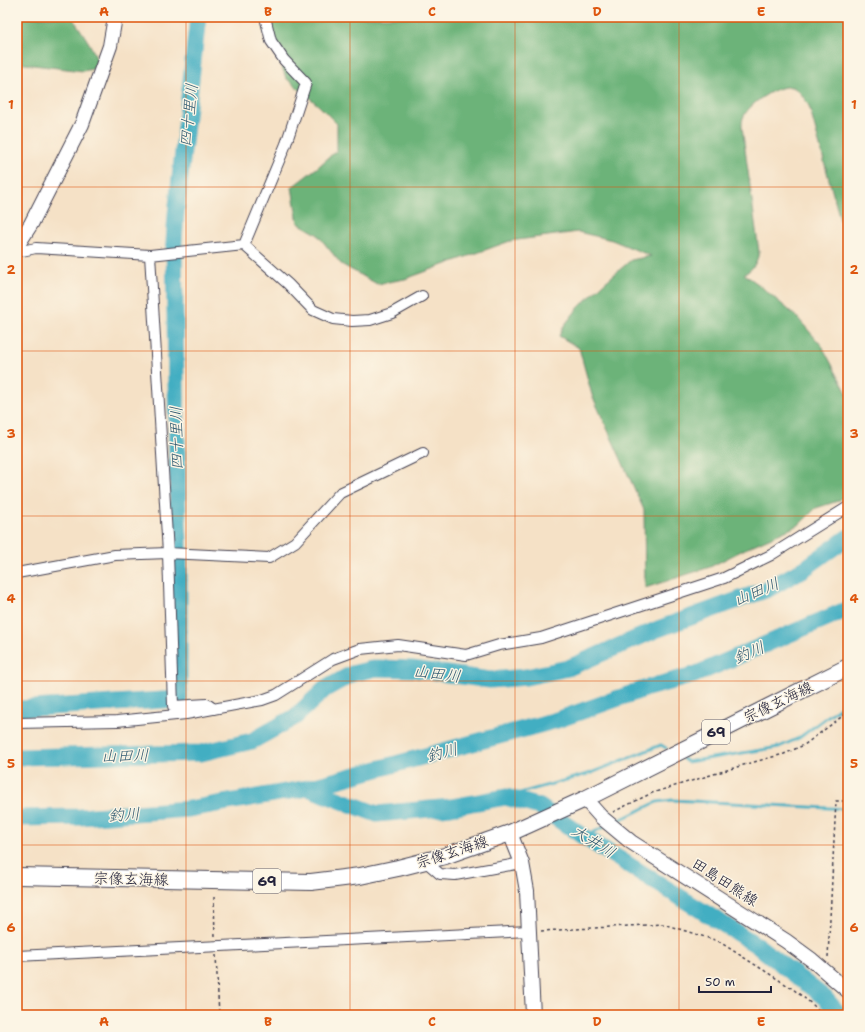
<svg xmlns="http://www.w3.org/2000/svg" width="865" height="1032" font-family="'Shantell Sans','Klee One',sans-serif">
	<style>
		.forest { fill: #6cb379; stroke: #476a5a }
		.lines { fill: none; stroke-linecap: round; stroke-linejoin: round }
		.stream { stroke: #43aec2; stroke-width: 3 }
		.river { stroke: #43aec2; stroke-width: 17 }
		.street-casing { stroke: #423f50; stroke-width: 12 }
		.secondary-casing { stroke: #423f50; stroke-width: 16 }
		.primary-casing { stroke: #423f50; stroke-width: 18 }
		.path { stroke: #423f50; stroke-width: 1.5; stroke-dasharray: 3 3; stroke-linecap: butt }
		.street { stroke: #fff; stroke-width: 10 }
		.secondary { stroke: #fff; stroke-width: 14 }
		.primary { stroke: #fff; stroke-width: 16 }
		.grid { fill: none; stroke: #de560e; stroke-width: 1; stroke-opacity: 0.55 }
		.labels { text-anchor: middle; stroke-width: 3; stroke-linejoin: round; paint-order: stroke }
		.shield { fill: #fcf5e5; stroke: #63616e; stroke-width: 1 }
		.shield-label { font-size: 14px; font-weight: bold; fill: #22223b }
		.street-label { font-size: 15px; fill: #22223b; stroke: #fcf5e5 }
		.water-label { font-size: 16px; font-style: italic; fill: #2f5a71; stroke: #fcf5e5 }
		.neatline { fill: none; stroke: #de560e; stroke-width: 1.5 }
		.grid-label { font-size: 13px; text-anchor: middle; font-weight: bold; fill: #de560e }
	</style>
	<rect width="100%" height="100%" fill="#fcf5e5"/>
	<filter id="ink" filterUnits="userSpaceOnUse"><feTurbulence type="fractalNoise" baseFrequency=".025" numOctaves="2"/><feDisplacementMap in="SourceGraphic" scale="8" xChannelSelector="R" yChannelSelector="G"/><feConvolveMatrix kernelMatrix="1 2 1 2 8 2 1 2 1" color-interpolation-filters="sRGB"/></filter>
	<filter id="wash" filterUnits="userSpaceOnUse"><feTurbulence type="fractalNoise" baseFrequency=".012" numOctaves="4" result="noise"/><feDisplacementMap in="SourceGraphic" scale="16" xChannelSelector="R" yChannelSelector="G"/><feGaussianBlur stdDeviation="0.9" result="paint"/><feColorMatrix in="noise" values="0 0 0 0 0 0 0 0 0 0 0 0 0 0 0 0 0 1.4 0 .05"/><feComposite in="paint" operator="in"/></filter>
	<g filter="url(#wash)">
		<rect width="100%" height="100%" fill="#f5e1c6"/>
		<path class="forest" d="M17 17H72C79 28 92 45 96 58 97 62 95 66 93 69L83 71 17 63Z
			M264 17H848V249L809 106C805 100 799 89 792 87 778 84 748 104 743 118 742 121 742 124 742 127L759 252C757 262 753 270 744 274L758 284 796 316 822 346 848 395V494L838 501 816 508 799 525 751 546 710 567 645 588 644 510 592 395 579 348 559 336 563 327 578 308 603 284 631 260 651 256 612 240 578 232 510 241 405 279 377 284 341 264 317 234 298 223 292 187 318 167 337 150V124L318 105 286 78Z"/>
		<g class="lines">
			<path class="stream" d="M683 759 687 762 779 747 799 738 848 701
				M506 797 591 773 661 745 666 748
				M615 822 657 802 672 800 848 809
				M584 837 606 826"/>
			<path class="river" d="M17 709 179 699V541L178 521 174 242 176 214 198 17
				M17 757 201 753 252 741 295 717 325 689 352 674 376 668 412 669 490 680 526 677 568 668 658 629 768 589 804 569 848 537
				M308 788 377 814 451 807 506 797 540 807 584 837 758 946 825 998 840 1015
				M17 818 80 817 189 809 308 788 557 720 647 688 694 675 848 609"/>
		</g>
	</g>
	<g filter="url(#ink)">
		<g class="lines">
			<g class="street-casing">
				<path id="street" d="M244 245 286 144 306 83 284 60 271 41 265 17
					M17 252 36 248 150 255 244 245 288 284 313 310 333 319 352 321 370 320 392 313 422 296
					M150 255 168 553 173 706 207 704 214 709
					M17 573 115 555 168 553 269 558 295 542 340 493 423 453
					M17 723 117 721 186 714 262 700 276 695 333 659 360 649 398 645 466 655 499 645 541 638 724 578 771 555 848 507
					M425 861 440 874 455 875 522 863
					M17 956 529 931"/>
			</g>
			<g class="secondary-casing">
				<path id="secondary" d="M17 246 31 224 82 124 110 46 115 17
					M585 799 601 817 631 842 786 941 812 960 848 991
					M510 833 522 863 527 891 533 1015"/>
			</g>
			<g class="primary-casing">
				<path id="primary" d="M17 876 311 882 360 876 398 868 445 856 510 833 530 824 585 799 848 667"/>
			</g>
			<path class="path" d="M613 812 652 793 750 763 784 754 804 745 848 712
				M214 897 215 937
				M541 931 663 924 718 941 793 989 813 1005 824 1015
				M216 955 219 1015
				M828 957 836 801H848"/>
			<use href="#street" class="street"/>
			<use href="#secondary" class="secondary"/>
			<use href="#primary" class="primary"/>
		</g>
	</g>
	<path class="grid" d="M186 17V1015M350 17V1015M515 17V1015M679 17V1015M17 187H848M17 351H848M17 516H848M17 681H848M17 845H848"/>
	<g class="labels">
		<g class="shield">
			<rect x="702" y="720" width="28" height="24" rx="3"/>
			<rect x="253" y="869" width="28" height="24" rx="3"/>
		</g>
		<g class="shield-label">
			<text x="716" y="737">69</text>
			<text x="267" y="886">69</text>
		</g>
		<g class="street-label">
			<text transform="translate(778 702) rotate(-26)" y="5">宗像玄海線</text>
			<text transform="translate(452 852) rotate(-18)" y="5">宗像玄海線</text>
			<text transform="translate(131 879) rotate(1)" y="5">宗像玄海線</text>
			<text transform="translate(725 882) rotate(33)" y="5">田島田熊線</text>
		</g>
		<g class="water-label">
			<text transform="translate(188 115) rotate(-84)" y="6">四十里川</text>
			<text transform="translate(176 438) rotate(-91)" y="6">四十里川</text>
			<text transform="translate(756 591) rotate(-23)" y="6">山田川</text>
			<text transform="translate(749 652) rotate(-23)" y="6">釣川</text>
			<text transform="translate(437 673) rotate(7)" y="6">山田川</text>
			<text transform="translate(442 752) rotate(-15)" y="6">釣川</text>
			<text transform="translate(125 755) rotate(-1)" y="6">山田川</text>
			<text transform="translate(124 814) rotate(-4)" y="6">釣川</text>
			<text transform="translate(594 841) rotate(32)" y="6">大井川</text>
		</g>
	</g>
	<rect width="865" height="1032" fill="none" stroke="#fcf5e5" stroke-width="44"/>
	<path d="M699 986v6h72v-6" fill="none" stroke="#22223b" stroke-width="2"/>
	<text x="705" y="986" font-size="12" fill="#22223b" stroke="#fcf5e5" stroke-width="3" paint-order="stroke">50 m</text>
	<rect x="22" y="22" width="821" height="988" class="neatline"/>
	<g class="grid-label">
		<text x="104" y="16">A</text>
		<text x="268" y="16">B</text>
		<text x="432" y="16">C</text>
		<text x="597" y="16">D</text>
		<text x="761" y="16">E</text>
		<text x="11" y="109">1</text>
		<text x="854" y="109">1</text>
		<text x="11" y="274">2</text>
		<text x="854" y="274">2</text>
		<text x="11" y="438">3</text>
		<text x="854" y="438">3</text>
		<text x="11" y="603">4</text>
		<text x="854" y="603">4</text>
		<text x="11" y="768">5</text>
		<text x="854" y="768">5</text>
		<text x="11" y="932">6</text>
		<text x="854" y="932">6</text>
		<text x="104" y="1026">A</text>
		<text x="268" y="1026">B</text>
		<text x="432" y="1026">C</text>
		<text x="597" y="1026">D</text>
		<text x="761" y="1026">E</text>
	</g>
</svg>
